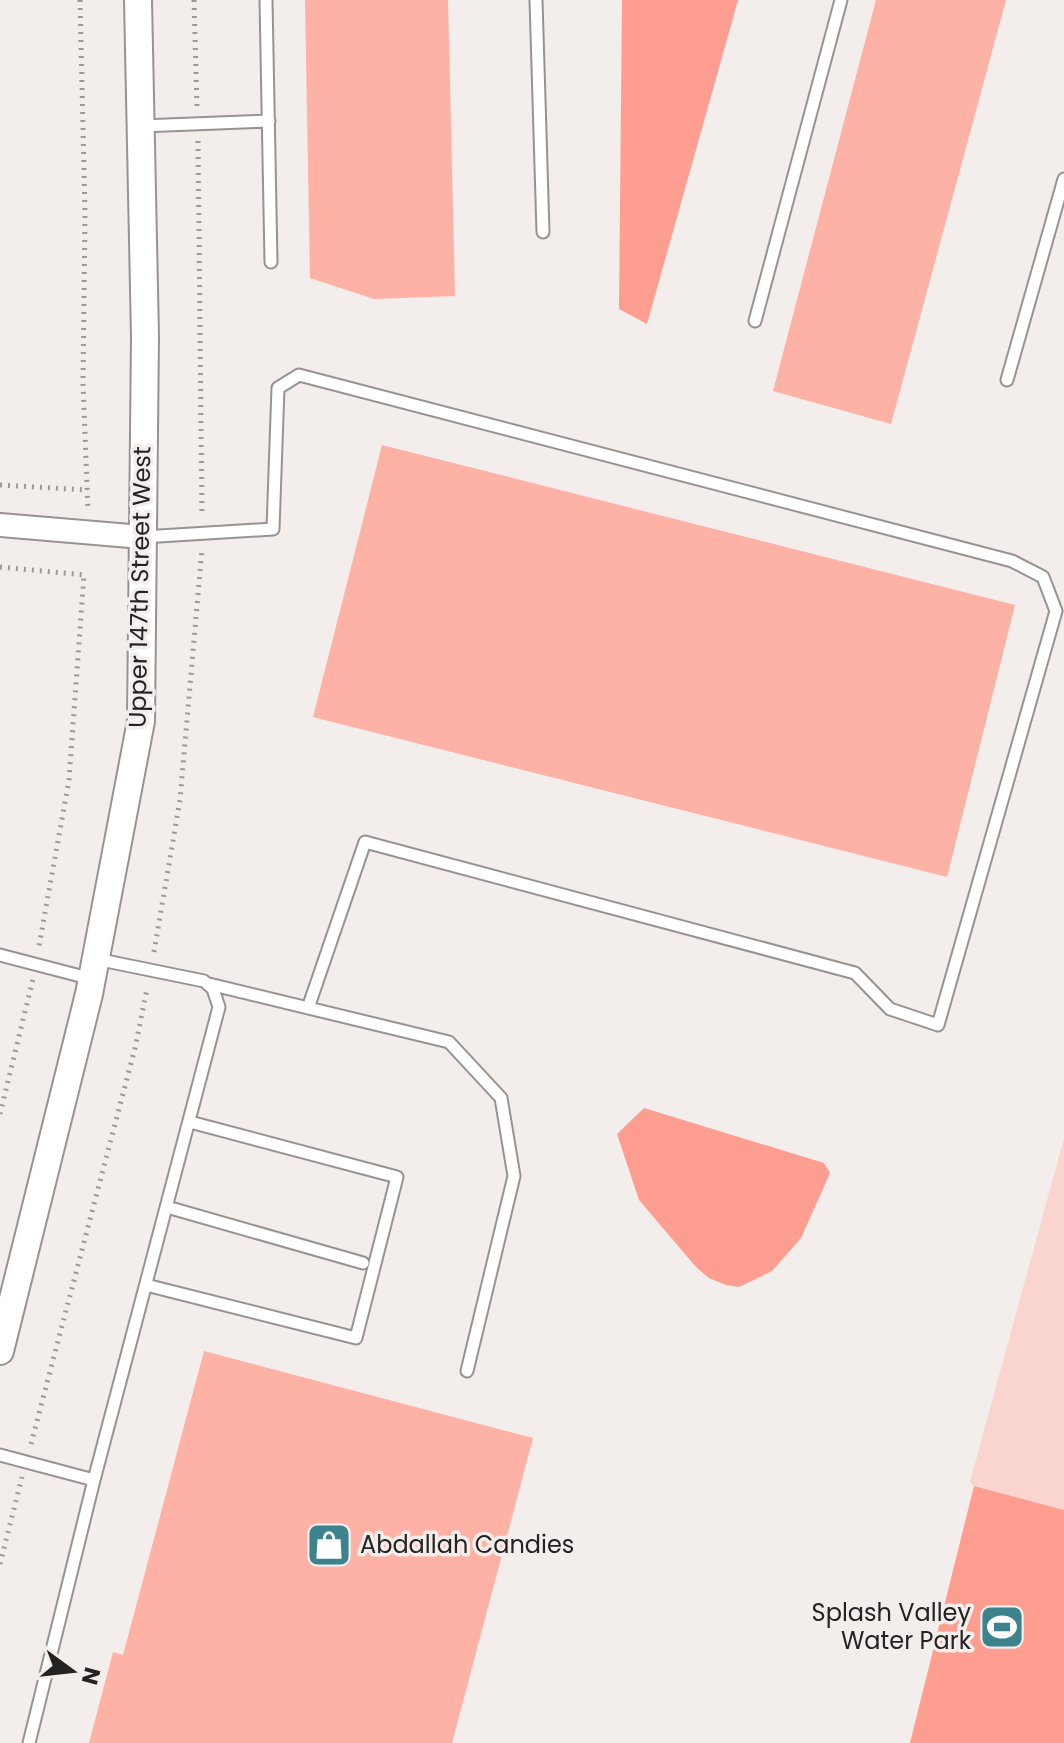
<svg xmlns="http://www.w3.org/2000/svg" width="1064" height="1743" font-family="Poppins,sans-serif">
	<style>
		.green { fill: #fad4ce }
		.water { fill: #fd9e90 }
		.building { fill: #feb1a5 }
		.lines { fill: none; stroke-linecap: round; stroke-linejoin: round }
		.service-casing { stroke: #989392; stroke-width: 15 }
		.minor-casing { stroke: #989392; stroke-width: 26 }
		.tertiary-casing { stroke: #989392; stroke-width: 30 }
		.path { stroke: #9e9999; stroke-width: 5; stroke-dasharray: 2 6; stroke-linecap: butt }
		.service { stroke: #fff; stroke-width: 11 }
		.minor { stroke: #fff; stroke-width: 22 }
		.tertiary { stroke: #fff; stroke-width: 26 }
		.labels { text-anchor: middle; stroke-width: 7; stroke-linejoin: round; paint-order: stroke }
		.street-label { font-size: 24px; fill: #242222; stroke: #f3edec }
		.poi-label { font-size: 24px; fill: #242222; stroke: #f3edec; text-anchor: start }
	</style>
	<rect width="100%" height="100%" fill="#f3edec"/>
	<path class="green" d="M1064 1138V1510L974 1486 970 1482Z"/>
	<path class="water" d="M622 0H738L647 324 619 309Z
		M644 1108 824 1163 830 1173 801 1238 772 1271 739 1287 726 1285 709 1278 696 1267 639 1200 617 1134Z
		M974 1486 1064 1510V1743H910Z"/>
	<path class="building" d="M305 0H448L455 296 374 299 310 278Z
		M876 0H1006L891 424 773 391Z
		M382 445 1015 605 947 877 313 717Z
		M204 1351 533 1438 452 1743H89L113 1652 123 1655Z"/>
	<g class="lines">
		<g class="service-casing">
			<path id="service" d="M266 0 271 262
				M536 0 543 232
				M141 126 269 121
				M755 321 841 0
				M1007 380 1064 179
				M143 537 273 529 278 388 299 375 1012 561 1043 577 1056 611 938 1025 890 1009 855 973 365 842 308 1008
				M0 955 92 979
				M209 984 449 1042 501 1098 514 1176 467 1371
				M167 1207 363 1263
				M146 1285 356 1338 397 1177 190 1122
				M0 1455 94 1480 29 1743
				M94 1480 219 1007 213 989 204 981 96 959"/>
		</g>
		<g class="minor-casing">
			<path id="minor" d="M0 525 142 537"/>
		</g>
		<g class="tertiary-casing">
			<path id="tertiary" d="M0 1351 89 994 141 721 145 337 138 0"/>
		</g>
		<path class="path" d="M80 0 85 214 83 382 88 511
			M194 0 197 107
			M198 141 202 515
			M0 485 88 490
			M0 567 84 575 69 780 39 946
			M154 952 180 800 202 549
			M0 1114 33 979
			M31 1444 135 1048 147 989
			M0 1564 22 1477"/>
		<use href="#service" class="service"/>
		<use href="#minor" class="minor"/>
		<use href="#tertiary" class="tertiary"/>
	</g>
	<defs>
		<g id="shop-square" transform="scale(2.3)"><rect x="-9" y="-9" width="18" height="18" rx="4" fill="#3d838e" stroke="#f3edec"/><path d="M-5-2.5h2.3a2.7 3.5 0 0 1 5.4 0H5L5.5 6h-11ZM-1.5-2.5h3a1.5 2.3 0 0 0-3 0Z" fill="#fff"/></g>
		<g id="stadium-square" transform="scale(2.3)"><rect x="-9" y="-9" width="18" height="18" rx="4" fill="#3d838e" stroke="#f3edec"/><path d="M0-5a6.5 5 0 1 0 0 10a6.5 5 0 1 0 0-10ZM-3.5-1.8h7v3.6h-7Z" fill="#fff"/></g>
	</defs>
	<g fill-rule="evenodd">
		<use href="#shop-square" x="329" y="1545"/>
		<use href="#stadium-square" x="1002" y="1627"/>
	</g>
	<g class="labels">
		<g class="street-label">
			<text transform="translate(140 587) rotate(-89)" y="8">Upper 147th Street West</text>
		</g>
		<g class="poi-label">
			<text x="360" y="1553">Abdallah Candies</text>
			<text x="971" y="1621" text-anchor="end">Splash Valley<tspan x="971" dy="28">Water Park</tspan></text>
		</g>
	</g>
	<g transform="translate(72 1671) rotate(105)" stroke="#f3edec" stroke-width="6" paint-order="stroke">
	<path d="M0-6L14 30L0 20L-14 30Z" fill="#242222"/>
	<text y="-12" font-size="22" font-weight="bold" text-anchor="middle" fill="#242222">N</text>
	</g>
</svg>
